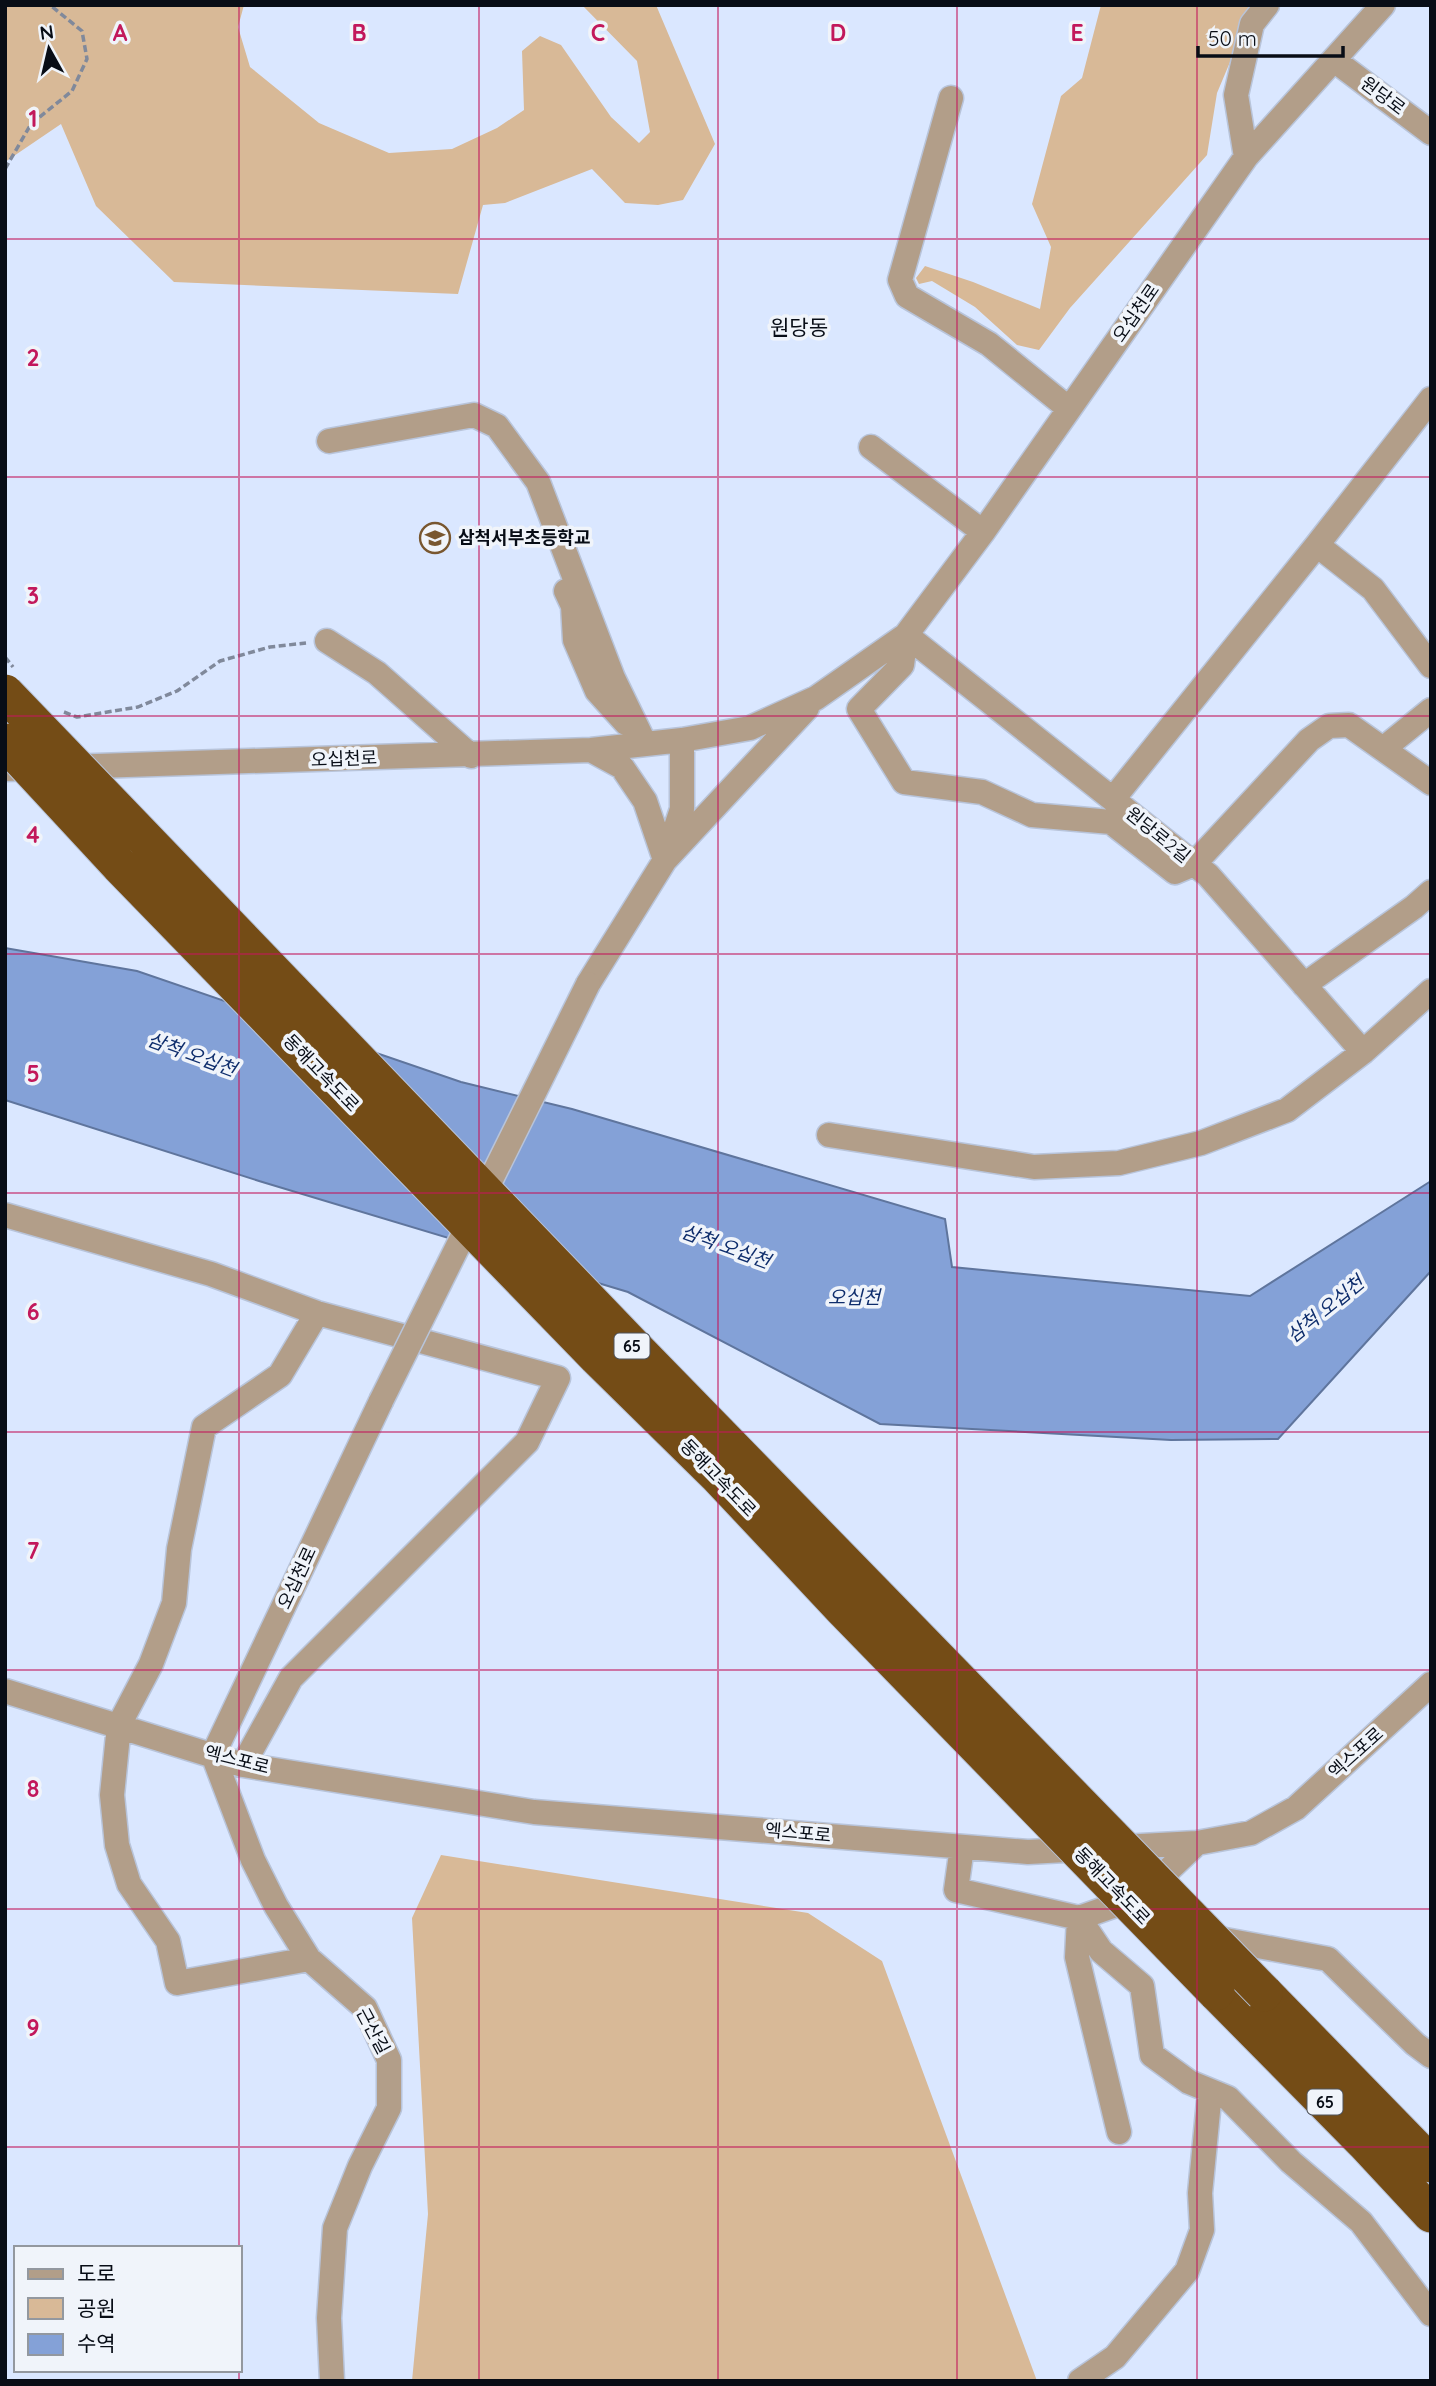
<svg xmlns="http://www.w3.org/2000/svg" width="1436" height="2386" font-family="Quicksand,'Noto Sans KR',sans-serif">
	<style>
		.green { fill: #d8b997 }
		.water { fill: #84a1d7; stroke: #5f759d; stroke-width: 2 }
		.lines { fill: none; stroke-linecap: round; stroke-linejoin: round }
		.minor-casing { stroke: #b8c4da; stroke-width: 27 }
		.highway-casing { stroke: #b8c4da; stroke-width: 39 }
		.path { stroke: #80899b; stroke-width: 3.5; stroke-dasharray: 7 3.5; stroke-linecap: butt }
		.minor { stroke: #b29e89; stroke-width: 24 }
		.highway { stroke: #744c16; stroke-width: 37 }
		.minor-bridge-casing { stroke: #b8c4da; stroke-width: 27; stroke-linecap: butt }
		.highway-bridge-casing { stroke: #b8c4da; stroke-width: 39; stroke-linecap: butt }
		.minor-bridge { stroke: #b29e89; stroke-width: 24 }
		.highway-bridge { stroke: #744c16; stroke-width: 37 }
		.grid { fill: none; stroke: #c2185b; stroke-width: 2; stroke-opacity: 0.55 }
		.labels { text-anchor: middle; stroke-width: 7; stroke-linejoin: round; paint-order: stroke }
		.shield { fill: #f0f4fa; stroke: #4e525a; stroke-width: 2 }
		.shield-label { font-size: 16px; font-weight: bold; fill: #080d16 }
		.street-label { font-size: 18px; fill: #080d16; stroke: #f0f4fa }
		.poi-label { font-size: 18px; font-weight: bold; fill: #080d16; stroke: #f0f4fa; text-anchor: start }
		.water-label { font-size: 19px; font-style: italic; fill: #0e2d6c; stroke: #f0f4fa }
		.quarter-label { font-size: 21px; fill: #080d16; stroke: #f0f4fa }
		.grid-label { font-size: 23px; text-anchor: middle; font-weight: bold; fill: #c2185b; stroke: #f0f4fa; stroke-width: 7; stroke-linejoin: round; paint-order: stroke }
	</style>
	<rect width="100%" height="100%" fill="#dae7ff"/>
	<path class="green" d="M5 5H244L238 27 250 67 319 123 389 153 452 149 497 128 524 110 522 51 540 36 561 45 611 117 639 143 650 132 637 61 582 5H656L715 144 683 200 658 205 625 203 592 169 505 203 483 205 458 294 174 282 96 206 61 124 5 162Z
		M1101 5H1254L1217 93 1207 155 1070 308 1039 350 1017 345 975 307 932 281 919 284 916 278 925 266 973 282 1040 309 1051 247 1032 204 1061 96 1082 78Z
		M441 1855 808 1913 882 1961 1037 2381H412L428 2214 412 1918Z"/>
	<path class="water" d="M5 948 137 971 461 1082 572 1109 945 1219 952 1267 1250 1296 1431 1181V1271L1278 1439 1171 1440 880 1424 628 1292 259 1181 5 1100Z"/>
	<g class="lines">
		<g class="minor-casing">
			<path id="minor" d="M1334 60 1431 133
				M951 98 900 280 907 296 989 344 1068 408
				M1246 157 1236 95 1252 24 1267 5
				M329 441 474 415 497 426 538 482 613 678 645 744
				M871 447 983 532
				M1317 545 1373 589 1431 666
				M566 591 573 606 575 640 597 691 626 723
				M906 635 902 665 859 709 904 782 982 792 1032 815 1111 822 1175 872 1194 864 1309 740 1329 726 1349 725 1431 783
				M906 635 1208 875 1363 1052
				M327 641 377 673 471 756
				M1383 749 1431 710
				M591 750 622 767 645 801 665 860 807 708
				M5 769 591 750 682 740 750 728 816 698 906 635 983 532 1246 157 1383 5
				M1113 799 1317 545 1431 399
				M588 984 665 860 682 809V740
				M1304 985 1414 907 1431 892
				M829 1135 1034 1167 1119 1163 1201 1143 1287 1110 1363 1052 1431 991
				M5 1215 211 1274 317 1313 558 1378 527 1442 291 1678 243 1765
				M5 1691 243 1765 534 1812 1028 1852 1197 1843 1251 1833 1296 1808 1431 1684
				M213 1755 253 1860 276 1906 309 1959 365 2008 389 2060V2108L360 2166 335 2228 329 2318 332 2381
				M213 1755 381 1401
				M962 1847 956 1890 1079 1918 1141 1896 1197 1843
				M1079 1918 1101 1951 1142 1986 1152 2055 1189 2082 1228 2098 1291 2162 1361 2222 1431 2314
				M1079 1918 1077 1957 1119 2132
				M1209 1937 1328 1959 1415 2044 1431 2056
				M309 1959 177 1983 168 1941 129 1884 117 1845 112 1795 119 1725 151 1664 174 1603 179 1549 204 1427 280 1375 317 1313
				M1080 2381 1115 2357 1187 2271 1202 2230 1200 2193 1210 2091"/>
		</g>
		<g class="highway-casing">
			<path id="highway" d="M1216 1992 1365 2143 1431 2214
				M1264 1993 1431 2164"/>
		</g>
		<path class="path" d="M5 169 31 124 72 91 87 59 82 31 50 5
			M5 657 13 667
			M64 712 77 717 138 707 177 691 220 661 270 647 306 643"/>
		<use href="#minor" class="minor"/>
		<use href="#highway" class="highway"/>
		<g class="minor-bridge-casing">
			<path id="minor-bridge" d="M381 1401 588 984"/>
		</g>
		<g class="highway-bridge-casing">
			<path id="highway-bridge" d="M5 693 633 1346 1264 1993
				M5 742 119 865 597 1357 718 1476 842 1608 1216 1992"/>
		</g>
		<use href="#minor-bridge" class="minor-bridge"/>
		<use href="#highway-bridge" class="highway-bridge"/>
	</g>
	<path class="grid" d="M239 5V2248M479 5V2381M718 5V2381M957 5V2381M1197 5V2381M5 239H1431M5 477H1431M5 716H1431M5 954H1431M5 1193H1431M5 1432H1431M5 1670H1431M5 1909H1431M5 2147H1431M239 2370V2381"/>
	<defs>
		<g id="school-ring" transform="scale(1.575)"><circle r="9.5" fill="#f0f4fa" stroke="#79572f" stroke-width="1.5"/><path d="M0-5L7-2L0 1L-7-2ZM-4 1L0 2.5L4 1V4Q0 6-4 4Z" fill="#79572f"/></g>
	</defs>
	<g fill-rule="evenodd">
		<use href="#school-ring" x="435" y="538"/>
	</g>
	<g class="labels">
		<g class="shield">
			<rect x="614.5" y="1333.5" width="35" height="25" rx="5"/>
			<rect x="1307.5" y="2089.5" width="35" height="25" rx="5"/>
		</g>
		<g class="shield-label">
			<text x="632" y="1352">65</text>
			<text x="1325" y="2108">65</text>
		</g>
		<g class="street-label">
			<text transform="translate(1383 96) rotate(37)" y="6">원당로</text>
			<text transform="translate(1136 313) rotate(-55)" y="6">오십천로</text>
			<text transform="translate(344 759) rotate(-2)" y="6">오십천로</text>
			<text transform="translate(1158 835) rotate(39)" y="6">원당로2길</text>
			<text transform="translate(321 1073) rotate(46)" y="6">동해고속도로</text>
			<text transform="translate(718 1478) rotate(46)" y="6">동해고속도로</text>
			<text transform="translate(297 1578) rotate(-65)" y="6">오십천로</text>
			<text transform="translate(1356 1753) rotate(-42)" y="6">엑스포로</text>
			<text transform="translate(237 1760) rotate(14)" y="6">엑스포로</text>
			<text transform="translate(798 1833) rotate(5)" y="6">엑스포로</text>
			<text transform="translate(1112 1886) rotate(46)" y="6">동해고속도로</text>
			<text transform="translate(373 2031) rotate(62)" y="6">근산길</text>
		</g>
		<g class="poi-label">
			<text x="458" y="544">삼척서부초등학교</text>
		</g>
		<g class="water-label">
			<text transform="translate(192 1054) rotate(20)" y="7">삼척 오십천</text>
			<text transform="translate(726 1246) rotate(20)" y="7">삼척 오십천</text>
			<text x="854" y="1304">오십천</text>
			<text transform="translate(1325 1309) rotate(-39)" y="7">삼척 오십천</text>
		</g>
		<g class="quarter-label">
			<text x="799" y="335">원당동</text>
		</g>
	</g>
	<g class="grid-label">
		<text x="120" y="41">A</text>
		<text x="359" y="41">B</text>
		<text x="598" y="41">C</text>
		<text x="838" y="41">D</text>
		<text x="1077" y="41">E</text>
		<text x="33" y="127">1</text>
		<text x="33" y="366">2</text>
		<text x="33" y="604">3</text>
		<text x="33" y="843">4</text>
		<text x="33" y="1082">5</text>
		<text x="33" y="1320">6</text>
		<text x="33" y="1559">7</text>
		<text x="33" y="1797">8</text>
		<text x="33" y="2036">9</text>
	</g>
	<rect width="1436" height="2386" fill="none" stroke="#080d16" stroke-width="14"/>
	<rect x="14" y="2246" width="228" height="126" fill="#f0f4fa" stroke="#93989f" stroke-width="2"/>
	<rect x="28" y="2269" width="35" height="10" fill="#b29e89" stroke="#93989f" stroke-width="2"/>
	<text x="77" y="2281" font-size="21" fill="#080d16">도로</text>
	<rect x="28" y="2298" width="35" height="21" fill="#d8b997" stroke="#93989f" stroke-width="2"/>
	<text x="77" y="2316" font-size="21" fill="#080d16">공원</text>
	<rect x="28" y="2334" width="35" height="21" fill="#84a1d7" stroke="#93989f" stroke-width="2"/>
	<text x="77" y="2351" font-size="21" fill="#080d16">수역</text>
	<g transform="translate(49 49) rotate(352)" stroke="#f0f4fa" stroke-width="5" paint-order="stroke">
	<path d="M0-5L12 26L0 18L-12 26Z" fill="#080d16"/>
	<text y="-10" font-size="19" font-weight="bold" text-anchor="middle" fill="#080d16">N</text>
	</g>
	<path d="M1198 46v10h145v-10" fill="none" stroke="#080d16" stroke-width="3.5"/>
	<text x="1208" y="46" font-size="21" fill="#080d16" stroke="#f0f4fa" stroke-width="5" paint-order="stroke">50 m</text>
</svg>
